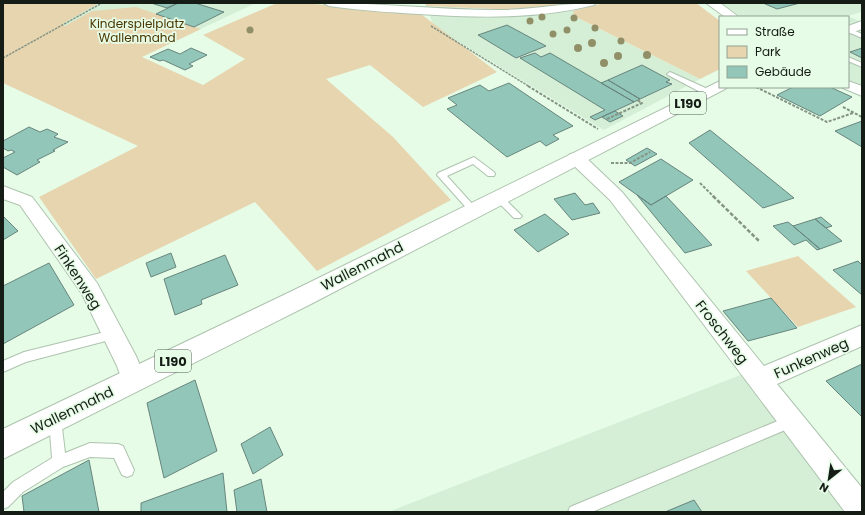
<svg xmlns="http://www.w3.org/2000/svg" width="865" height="515" font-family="Poppins,sans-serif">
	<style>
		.built { fill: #d4efd5 }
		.green { fill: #e7d5b0 }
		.building { fill: #91c6b8; stroke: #68857d }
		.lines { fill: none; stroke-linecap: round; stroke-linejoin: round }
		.lane-casing { stroke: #aec3af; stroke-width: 2 }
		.street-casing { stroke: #aec3af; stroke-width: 2 }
		.primary-casing { stroke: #aec3af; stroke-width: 2 }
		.path-far2 { stroke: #859485; stroke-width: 1.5; stroke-dasharray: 2.5 1; stroke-linecap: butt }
		.path-far1 { stroke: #859485; stroke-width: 2; stroke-dasharray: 3 1.5; stroke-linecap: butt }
		.path { stroke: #859485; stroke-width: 2.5; stroke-dasharray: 4 2; stroke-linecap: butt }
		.lane { fill: #fff; fill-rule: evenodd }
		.street { fill: #fff; fill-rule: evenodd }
		.primary { fill: #fff; fill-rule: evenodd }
		.tree { fill: #908f68 }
		.labels { text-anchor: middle; stroke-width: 3.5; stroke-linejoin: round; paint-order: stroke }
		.far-park-label { font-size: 12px; fill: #4a3600; stroke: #e6fce7 }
		.shield { fill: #e6fce7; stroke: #545f54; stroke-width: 1 }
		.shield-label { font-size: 13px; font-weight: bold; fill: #151c15 }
		.street-label { font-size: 14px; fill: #151c15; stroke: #e6fce7 }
	</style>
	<rect width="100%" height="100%" fill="#e6fce7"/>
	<path class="built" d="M17 3H256L141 57 66 26Z
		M722 3H862V12L847 16 862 22V89L848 82V17H742Z
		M426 6 472 9 562 6 573 11 574 16 700 79 604 130 434 27Z
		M761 367 862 493V512H388Z"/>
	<path class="green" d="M3 3 97 4 62 24 65 26 92 11 136 7 201 29 142 57 203 85 245 59 203 35 277 3H304L421 14 497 72 423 107 370 65 326 79 393 137 451 200 317 271 255 202 96 279 39 197 138 146 3 83Z
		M425 3H573L516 10 426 6Z
		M604 3H696L720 21V69L700 79 574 16 573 11Z
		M798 256 856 307 798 327 746 271Z"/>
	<path class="building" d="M151 3H178L167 8Z
		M178 3H195L224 12 194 27 156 14Z
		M763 3H800L777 9Z
		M507 25 546 46 516 58 478 35Z
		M191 48 207 55 189 64 193 66 185 70 163 60 160 61 150 57 168 49 180 54Z
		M862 48V58L850 52Z
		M535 53 541 57 550 53 634 102 595 120 590 117 605 110 520 58Z
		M642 65 670 80 666 82 672 84 640 99 608 80Z
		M608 80 640 99 634 102 601 83Z
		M509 83 573 126 553 135 559 139 546 146 540 141 507 157 447 109 457 105 448 98 480 85 489 91Z
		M793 87H830L852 97 820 116 777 95Z
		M615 111 623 116 610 122 602 117Z
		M862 121V147L835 131Z
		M29 127 40 132 47 129 58 134 54 137 68 142 53 150 55 151 37 160 40 162 17 175 3 167V158L15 152 11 150 8 151 3 148V141Z
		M710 130 794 198 763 208 689 143Z
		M647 148 657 154 635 166 626 160Z
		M661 159 693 180 651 205 619 182Z
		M575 193 585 205 593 203 600 213 572 220 554 199Z
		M637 195 651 205 666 196 712 245 685 253Z
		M545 214 569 234 538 252 514 230Z
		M3 216 18 231 3 240Z
		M821 217 832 226 826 228 815 219Z
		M815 219 826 228 842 241 820 249 793 226Z
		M788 222 793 226 820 249 817 250 806 240 794 245 773 226Z
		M171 253 176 267 151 277 146 263Z
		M225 255 238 285 201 300 202 304 175 315 164 279Z
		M858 261 862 265V295L833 270Z
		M49 263 74 305 3 344V286Z
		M771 298 797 328 748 341 723 311Z
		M862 364V417L826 381Z
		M195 380 217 451 164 478 147 403Z
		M270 427 283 455 253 474 241 444Z
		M89 460 99 512H24L22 496Z
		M223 473 227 512H141V503Z
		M261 479 267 512H237L234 490Z
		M694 500 702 512H665Z"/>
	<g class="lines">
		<g class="lane-casing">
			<path id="lane" d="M848 28 862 34V38L848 32Z
				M848 57 862 63V67L848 61Z
				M670 72 710 90 711 92 707 94H704L668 75 667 74Z
				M474 157 494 172 495 174 494 176H488L473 164 447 176 476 208 478 210 476 212H470L437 175 438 173Z
				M498 194 501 195 522 216 520 218H514L495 199 494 197Z
				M113 330 117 332 119 335 117 338 26 362 3 372V361L24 352Z
				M55 413 60 415 61 419 65 453 90 443 118 444 123 446 134 470 132 475 127 477 122 475 114 458 90 457 63 467 23 492 8 507 3 509V492L13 482 52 458 49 419 50 415Z
				M792 415 797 417 798 421 797 425 592 512H568L570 507Z"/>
		</g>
		<g class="street-casing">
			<path id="street" d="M323 3C382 3 440 10 498 10 531 10 563 3 596 3L594 5C542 18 489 18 436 15 400 13 364 11 329 6Z
				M706 3H720L739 17H725Z
				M848 81 862 86V96L843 88 848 87Z
				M576 153 582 154 622 192 764 366 862 325V346L777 384 862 488V512H845L610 200 570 162 568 158 570 154Z
				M3 186 32 197 97 283 136 356 146 380 143 388 134 391 125 388 117 366 82 294 20 205 3 199Z"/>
		</g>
		<g class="primary-casing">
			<path id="primary" d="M862 21V29L848 34V26Z
				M720 81V87H727L725 89 309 305 3 459V429L292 291Z"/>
		</g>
		<path class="path-far2" d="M431 26 530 87
			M3 58 102 3"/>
		<path class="path-far1" d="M528 86 598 129
			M756 87 827 122 853 113
			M843 107 862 117
			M607 119 642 103 637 100
			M611 163H630L650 152
			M700 183 714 197"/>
		<path class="path" d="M713 196 759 241"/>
		<use href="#lane" class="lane"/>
		<use href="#street" class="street"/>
		<use href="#primary" class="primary"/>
	</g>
	<g class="tree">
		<circle cx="542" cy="17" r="3.5"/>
		<circle cx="574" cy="18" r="3.5"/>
		<circle cx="530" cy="21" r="3.5"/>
		<circle cx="595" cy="28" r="3.5"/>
		<circle cx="250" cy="30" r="3.5"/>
		<circle cx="567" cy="30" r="3.5"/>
		<circle cx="553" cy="34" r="3.5"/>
		<circle cx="621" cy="41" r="3.5"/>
		<circle cx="592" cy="43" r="4"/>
		<circle cx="578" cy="48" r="4"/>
		<circle cx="647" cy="55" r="4"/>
		<circle cx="618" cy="56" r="4"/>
		<circle cx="604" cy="63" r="4"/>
	</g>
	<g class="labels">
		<g class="far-park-label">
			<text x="137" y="28">Kinderspielplatz<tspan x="137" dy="14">Wallenmahd</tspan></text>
		</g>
		<g class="shield">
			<rect x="670" y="92" width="36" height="22" rx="3"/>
			<rect x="155" y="350" width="36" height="22" rx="3"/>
		</g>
		<g class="shield-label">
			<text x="688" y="108">L190</text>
			<text x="173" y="366">L190</text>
		</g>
		<g class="street-label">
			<text transform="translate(362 266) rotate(-27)" y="5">Wallenmahd</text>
			<text transform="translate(78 277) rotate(57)" y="5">Finkenweg</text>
			<text transform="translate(722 332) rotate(52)" y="5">Froschweg</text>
			<text transform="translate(811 358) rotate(-24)" y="5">Funkenweg</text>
			<text transform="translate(72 410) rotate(-26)" y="5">Wallenmahd</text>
		</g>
	</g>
	<rect width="865" height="515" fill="none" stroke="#151c15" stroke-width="8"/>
	<rect x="719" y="16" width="130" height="72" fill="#e6fce7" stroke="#92a293"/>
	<rect x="727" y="29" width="20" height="6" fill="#ffffff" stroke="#92a293"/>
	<text x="755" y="36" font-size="12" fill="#151c15">Straße</text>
	<rect x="727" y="46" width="20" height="12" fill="#e7d5b0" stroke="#92a293"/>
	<text x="755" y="56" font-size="12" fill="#151c15">Park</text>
	<rect x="727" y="66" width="20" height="12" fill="#91c6b8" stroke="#92a293"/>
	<text x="755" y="76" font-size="12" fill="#151c15">Gebäude</text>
	<g transform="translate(829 479) rotate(210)" stroke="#e6fce7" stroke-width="3" paint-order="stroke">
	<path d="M0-3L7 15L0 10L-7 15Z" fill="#151c15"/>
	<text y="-6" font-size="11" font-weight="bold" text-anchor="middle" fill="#151c15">N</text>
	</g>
</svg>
